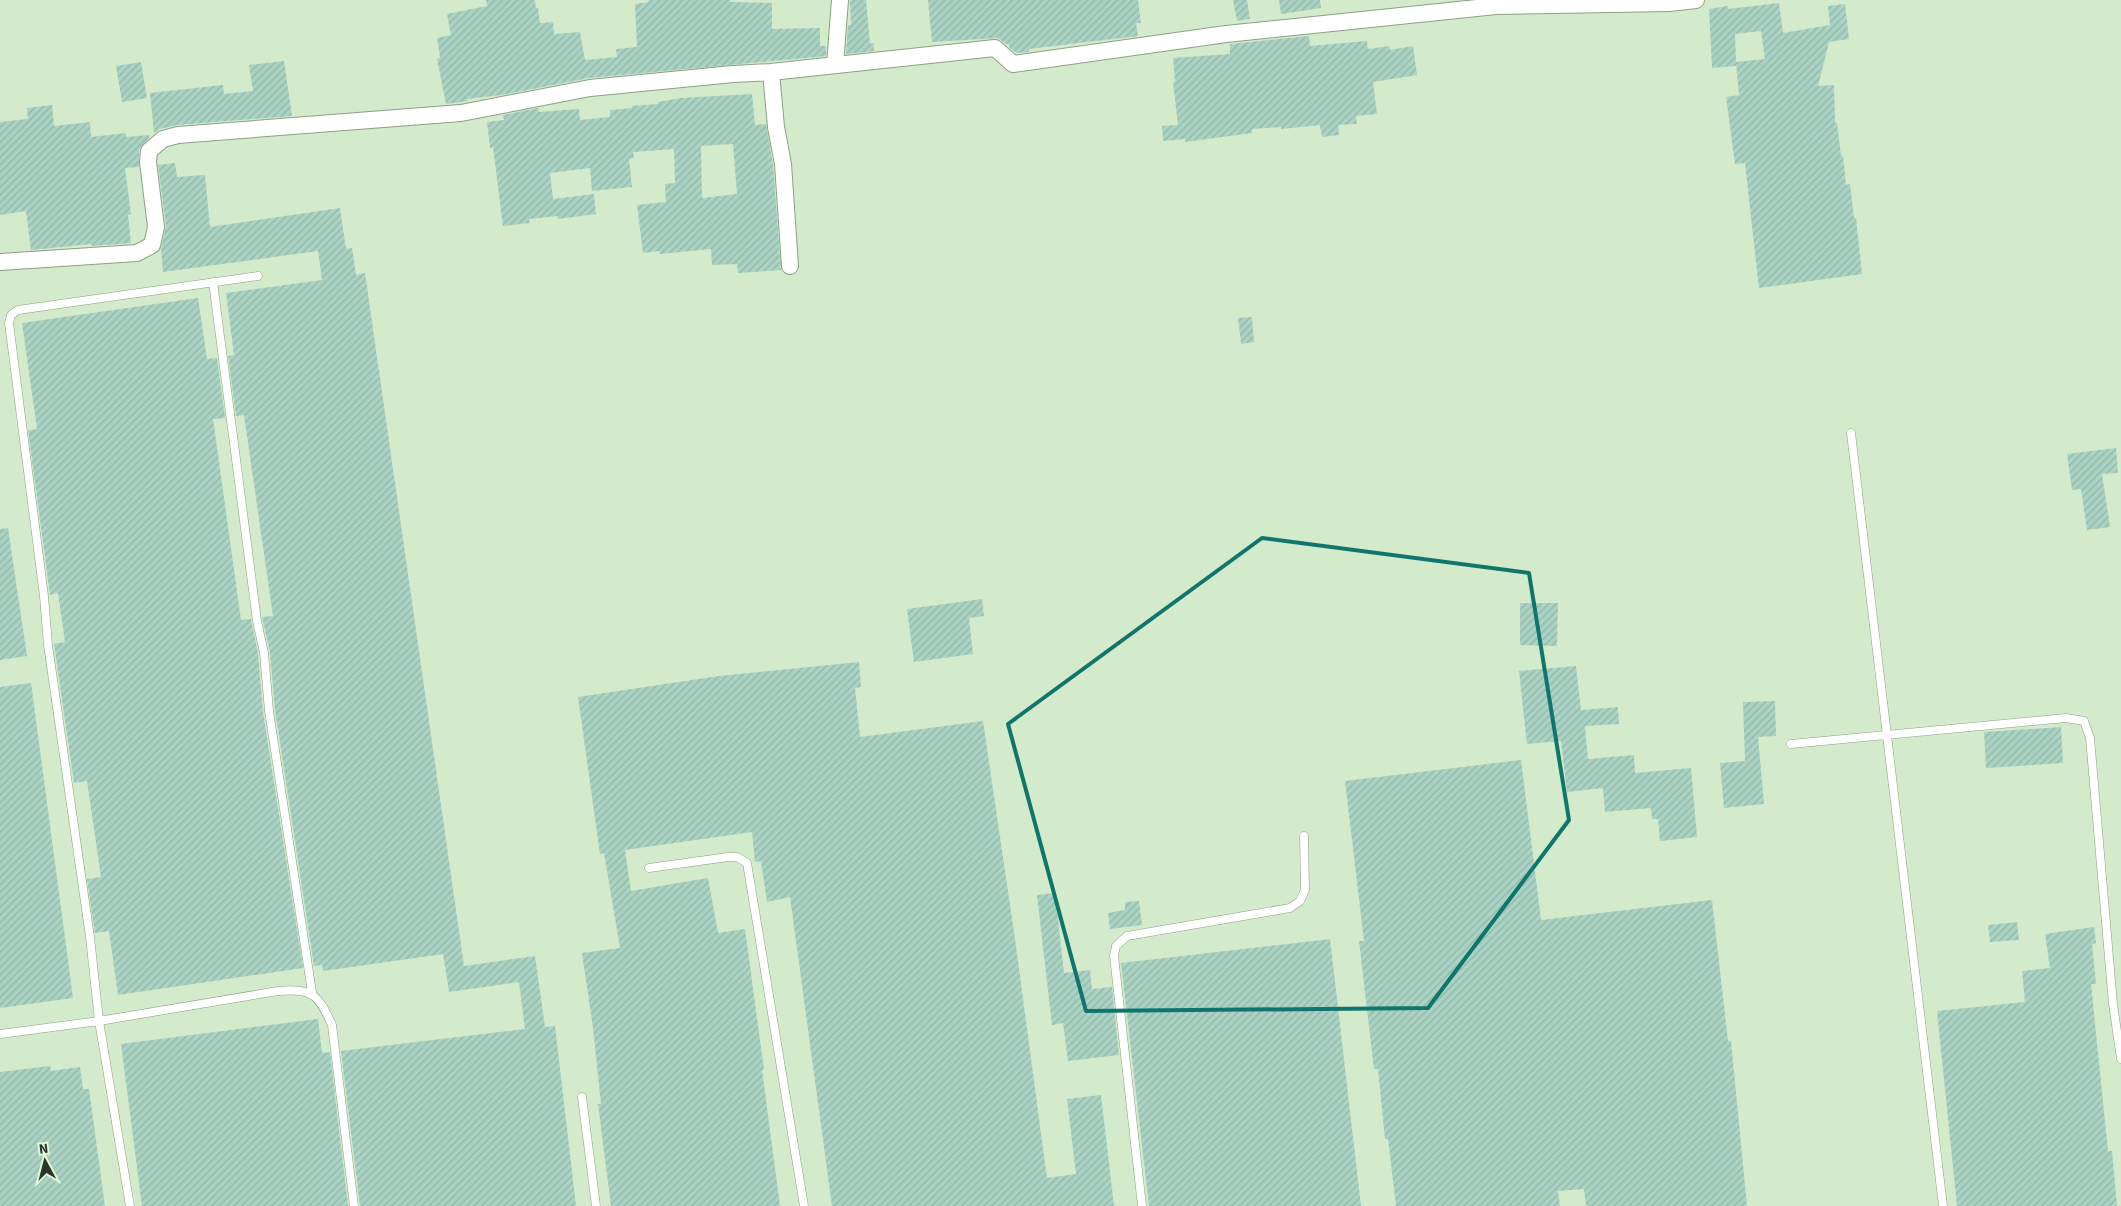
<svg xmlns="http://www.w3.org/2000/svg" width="2121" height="1206" font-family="'Source Sans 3',sans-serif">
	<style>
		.building { fill: url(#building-hatch); fill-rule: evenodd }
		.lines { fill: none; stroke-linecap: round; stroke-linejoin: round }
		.lane-casing { stroke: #8ca184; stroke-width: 9 }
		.street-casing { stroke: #8ca184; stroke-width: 18 }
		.lane { stroke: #fff; stroke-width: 8 }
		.street { stroke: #fff; stroke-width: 16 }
		.marked { fill: none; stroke: #0f766e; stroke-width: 4; stroke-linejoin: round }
	</style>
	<defs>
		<pattern id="building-hatch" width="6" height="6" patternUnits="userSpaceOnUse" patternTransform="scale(1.25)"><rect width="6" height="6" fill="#aad3c4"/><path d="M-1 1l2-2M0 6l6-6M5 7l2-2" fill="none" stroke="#92b6a8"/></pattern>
	</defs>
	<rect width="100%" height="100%" fill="#d3eacb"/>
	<path class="building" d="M486 0H535L536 8H538L540 23 553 22 554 34 580 32 585 60 617 57 616 49 637 47 635 4 649 2 648 0H730V2L772 3V29L820 28V46H826V56L589 78 501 95 467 99 468 101 446 104 437 59 440 58 437 38 451 35 447 14 487 6Z
		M850 0H866L870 44 874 43V51L846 54 848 25H851Z
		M928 0H1138L1141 23H1136L1138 36 1029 49V52L1016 53 1009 47V44H1006L998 38 932 42Z
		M1233 0H1247L1250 19 1237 21Z
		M1279 0H1320L1321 8 1281 14Z
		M1779 3 1783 33 1830 25 1828 6 1845 4 1849 39 1829 42 1818 86 1834 85 1835 123H1837L1841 156H1843L1846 185 1850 184 1854 218H1856L1862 274 1759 288 1745 163 1735 164 1726 97 1739 95 1736 64V66L1712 68 1709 9 1728 6V9ZM1761 31 1765 59 1736 62 1735 34Z
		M1309 36 1310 46 1367 41 1368 49 1389 46 1390 50 1413 46 1417 75 1373 82 1377 114 1356 116 1357 124 1338 125 1339 135 1322 137 1320 125 1281 129V127L1252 129V133L1185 142V139L1163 141 1162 126 1178 125 1173 82H1175L1173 58 1230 54V44Z
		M284 61 292 116 177 125 160 129 154 133 150 93 223 85 224 94 253 91 249 65Z
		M141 62 147 98 122 102 116 66Z
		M752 94 755 125 766 124 773 165 781 270 738 273 737 264 712 265 711 249 660 254 659 251 643 253 637 205 666 202 665 184 675 183 674 149 633 152 634 158 629 159 632 187 592 191 590 168 550 173 553 199 594 194 596 214 558 219 557 216 529 219 530 223 503 226 493 147 490 148 487 122 504 120 503 115 538 108 539 112 579 109 580 120 610 117V110L632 108V106L658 104V102L681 98ZM733 144 737 194 702 198 701 146Z
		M52 105 54 126 90 122 91 137 126 133V137L149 135V138L139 149V167L125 168 131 214 128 215 131 243 92 246 91 244 31 250 26 211 0 215V122L28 119 27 108Z
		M175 163 177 177 205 175 210 227 340 208 346 249 352 248 356 275 365 273 464 966 535 956 545 1027 555 1026 576 1206H360L341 1051 525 1029 519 982 449 992 443 954 323 971 322 965 314 966 275 710 270 652 262 617 273 616 244 415 236 416 228 356 234 355 226 293 322 280 318 251 163 272 161 249 166 226 158 165Z
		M198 298 207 359 217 358 225 418 213 419 241 620 251 619 258 654 263 712 303 968 118 995 109 931 95 933 87 879 101 877 87 781 74 783 54 644 65 642 58 593 50 595 28 430 37 429 22 323Z
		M1252 317 1254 342 1241 344 1238 318Z
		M2116 448 2118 473 2102 474 2110 527 2087 530 2081 489 2072 490 2067 454Z
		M8 528 27 656 0 660V529Z
		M982 599 984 616 969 618 973 654 914 662 907 609Z
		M1520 603H1558L1557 646 1520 645Z
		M859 662 861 687 855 688 860 737 983 721 1015 939 1047 1178 1076 1174 1067 1099 1101 1095 1114 1206H832L790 897 767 902 761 861 755 862 752 832 625 850 631 891 708 878 718 933 745 929 764 1070H762L780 1206H611L598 1104H601L593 1028 582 953 620 948 604 853 600 854 578 697 719 676Z
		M1576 666 1581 710 1618 707 1619 724 1585 726 1588 759 1634 755 1635 773 1691 768 1697 837 1660 841 1658 819H1652L1651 808 1605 812 1603 788 1567 792 1561 741 1527 744 1519 671Z
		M31 683 73 998 0 1008V687Z
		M1775 701 1776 736 1758 737 1764 804 1724 808 1720 763 1745 761 1743 702Z
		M2061 727 2063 763 1986 768 1984 732Z
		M1521 760 1541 920 1712 900 1728 1041H1731L1747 1206H1586L1584 1189 1558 1191 1560 1206H1396L1388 1139H1385L1378 1069H1374L1359 941H1364L1345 781Z
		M1055 893 1064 973 1090 970 1092 989 1112 987 1119 1055 1068 1061 1063 1023 1052 1025 1037 895Z
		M1139 901 1142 925 1110 929 1108 913 1125 910V902Z
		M2017 922 2019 940 1990 942 1988 925Z
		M2094 927 2096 943 2092 944 2096 984H2091L2108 1151H2112L2117 1206H1957L1937 1011 2025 1002 2022 971 2050 968 2045 934Z
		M1330 939 1361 1206H1149L1121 963Z
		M318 1019 322 1053 330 1052 348 1206H142L121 1044Z
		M50 1066 51 1071 80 1067 83 1089H89L105 1206H0V1072Z"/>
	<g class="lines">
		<g class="lane-casing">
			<path id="lane" d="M213 282 257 621 264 653 269 711 312 992
				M1851 433 1943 1206
				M1791 744 2066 718 2084 721 2090 738 2113 1004 2121 1059
				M649 868 728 857H737L747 863 804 1206
				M0 1034 99 1021 278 991C312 988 318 994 332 1025L354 1206
				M582 1097 596 1206
				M130 1206 99 1021 90 937 48 645 44 596 9 323 11 315 18 310 258 276
				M1142 1206 1114 956 1116 946 1127 936 1290 908 1300 901 1305 890 1304 836"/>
		</g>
		<g class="street-casing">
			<path id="street" d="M835 65 840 0
				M771 72 776 127 783 164 790 266
				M0 262 137 253 152 245 156 227 148 162 149 151 163 139 178 135 461 113 590 88 733 74 771 72 995 48 1013 64 1226 34 1496 6 1669 3 1696 0"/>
		</g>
		<use href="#lane" class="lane"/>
		<use href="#street" class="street"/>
	</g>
	<path class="marked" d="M1262 538 1529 573 1569 820 1428 1008 1086 1011 1008 724Z"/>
	<g transform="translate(45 1161) rotate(353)" stroke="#e0f7d8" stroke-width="4" paint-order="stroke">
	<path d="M0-4L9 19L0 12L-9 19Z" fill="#2c3529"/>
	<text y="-8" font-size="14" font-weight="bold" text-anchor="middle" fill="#2c3529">N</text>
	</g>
</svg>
